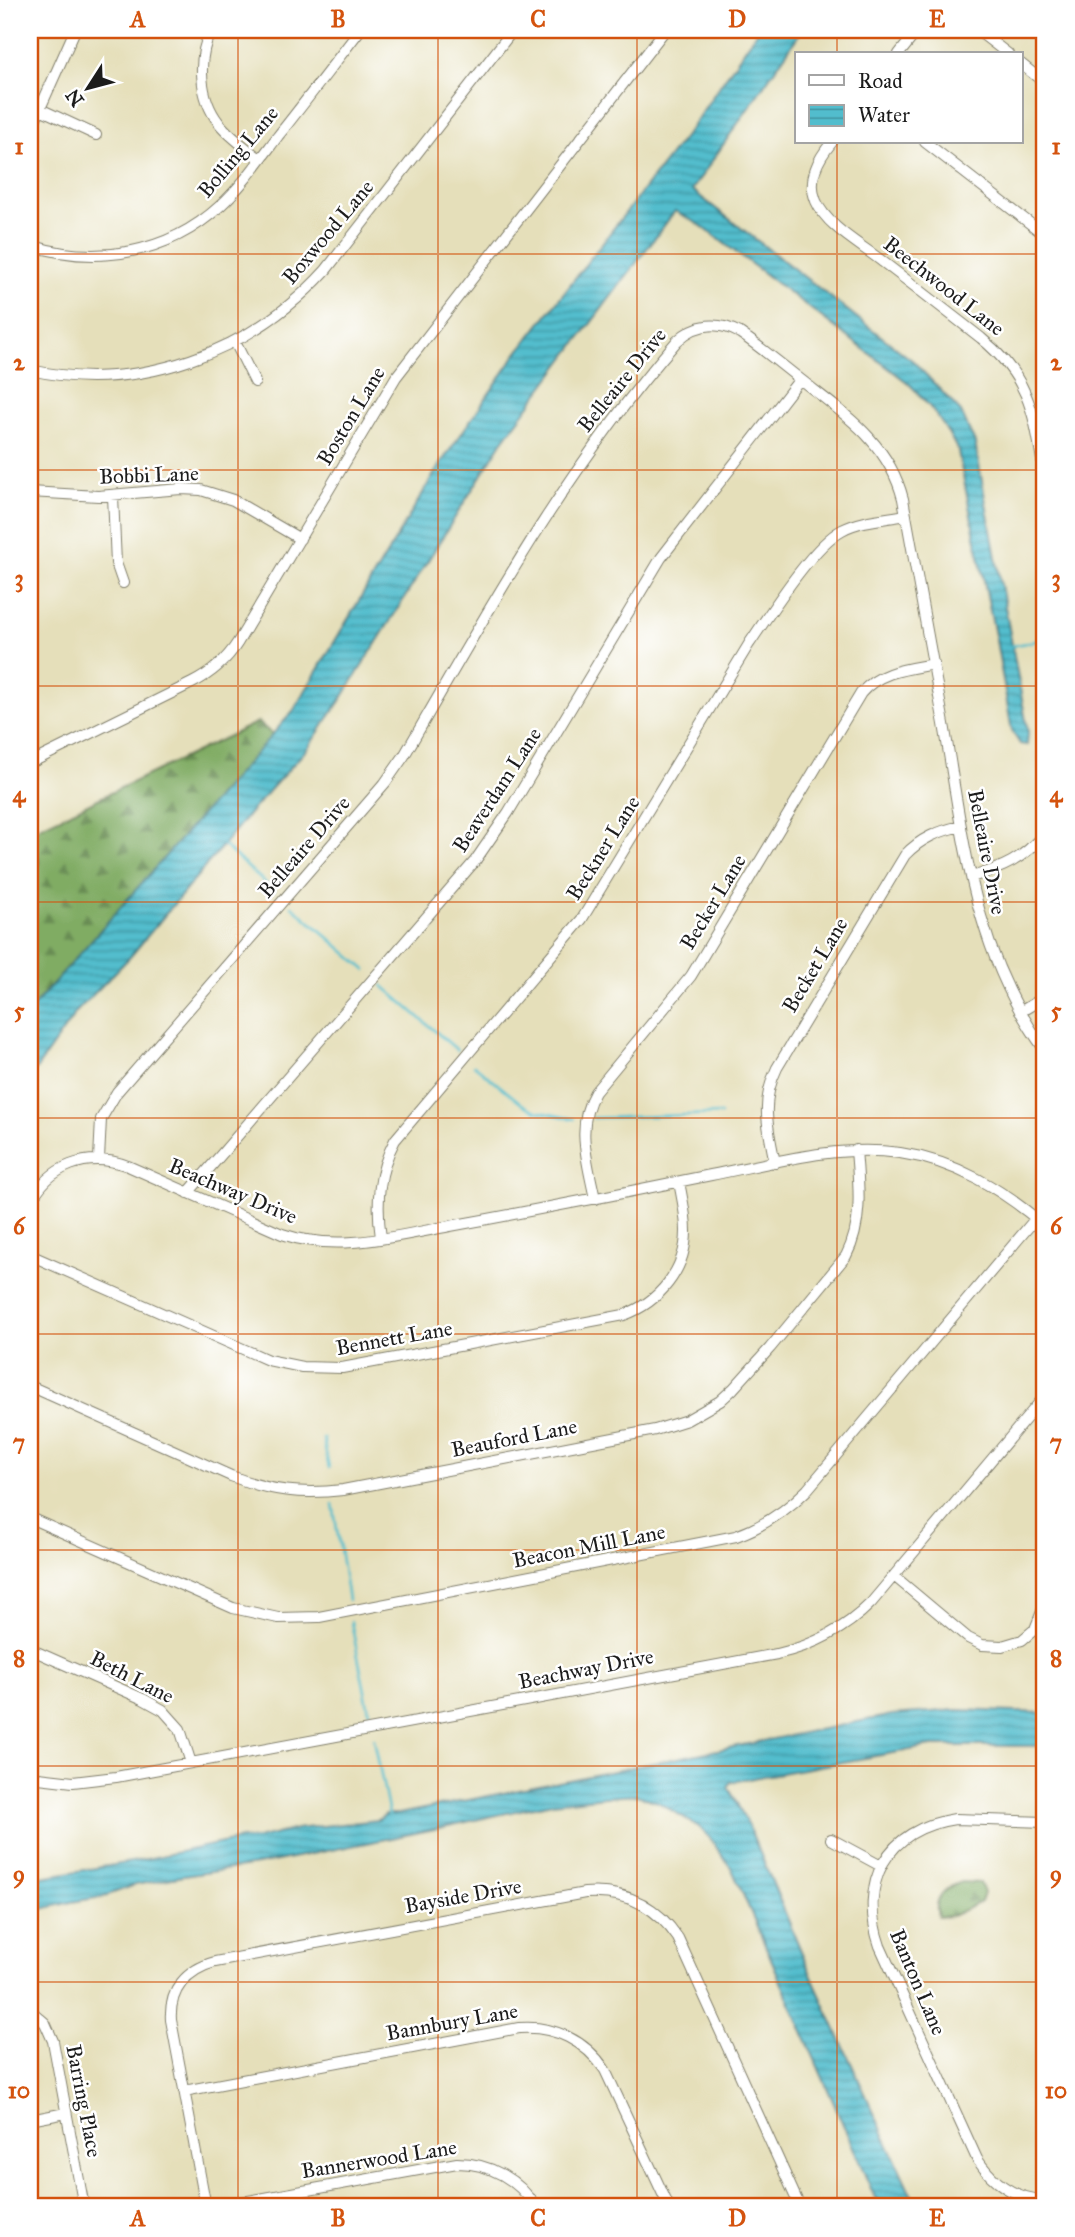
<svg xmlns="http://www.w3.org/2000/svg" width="1075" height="2237" font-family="'IM FELL Great Primer',serif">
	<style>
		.forest { fill: url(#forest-firs); stroke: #4e6440; stroke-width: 2 }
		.water { fill: url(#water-rules); stroke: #376c74; stroke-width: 2 }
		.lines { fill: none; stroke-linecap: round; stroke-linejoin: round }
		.stream { stroke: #52bdcd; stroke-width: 2.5 }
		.minor-casing { stroke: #807e6b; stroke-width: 12 }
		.minor { stroke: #fff; stroke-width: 10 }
		.grid { fill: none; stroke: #d4530e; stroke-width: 2; stroke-opacity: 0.55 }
		.labels { text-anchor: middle; stroke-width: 5; stroke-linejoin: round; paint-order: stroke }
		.street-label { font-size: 21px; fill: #1c1c1c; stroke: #fff }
		.neatline { fill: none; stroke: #d4530e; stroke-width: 2.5 }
		.grid-label { font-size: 23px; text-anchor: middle; font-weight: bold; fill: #d4530e }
	</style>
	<defs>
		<pattern id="forest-firs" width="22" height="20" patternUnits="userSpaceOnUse" patternTransform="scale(1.75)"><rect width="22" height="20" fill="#80ac64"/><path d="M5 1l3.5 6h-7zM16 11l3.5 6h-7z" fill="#688b52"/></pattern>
		<pattern id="water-rules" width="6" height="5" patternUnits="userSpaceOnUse" patternTransform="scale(1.75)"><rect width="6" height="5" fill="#52bdcd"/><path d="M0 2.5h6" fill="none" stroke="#4399a6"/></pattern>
	</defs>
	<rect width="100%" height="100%" fill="#fff"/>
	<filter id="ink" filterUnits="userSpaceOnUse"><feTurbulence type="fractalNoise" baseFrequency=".0143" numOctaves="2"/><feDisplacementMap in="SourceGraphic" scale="14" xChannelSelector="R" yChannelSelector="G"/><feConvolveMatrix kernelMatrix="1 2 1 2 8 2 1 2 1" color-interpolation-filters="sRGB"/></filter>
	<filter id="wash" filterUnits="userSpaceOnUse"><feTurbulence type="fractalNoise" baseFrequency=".00686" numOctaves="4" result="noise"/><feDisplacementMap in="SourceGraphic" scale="28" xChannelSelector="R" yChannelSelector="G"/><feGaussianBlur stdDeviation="1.57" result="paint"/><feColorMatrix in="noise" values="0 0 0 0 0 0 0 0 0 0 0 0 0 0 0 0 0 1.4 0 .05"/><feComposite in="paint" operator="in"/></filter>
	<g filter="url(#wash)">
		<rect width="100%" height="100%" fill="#e5dfba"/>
		<path class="forest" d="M258 722 273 735 30 1010V881L39 863 33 830Z
			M962 1882 980 1883 984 1893 981 1902 952 1916 938 1917C933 1897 944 1888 962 1882Z"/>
		<path class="water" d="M758 30H802L692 190 913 361 961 412 975 443 1028 732 1027 745 1020 744 1012 731 996 640 958 451C945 425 928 402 907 382L700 225 675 211 502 442 342 698 307 749 252 810 130 957 77 1011 30 1078V1010L294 710 439 466 515 356 691 128Z
			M957 1710 1045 1713V1746H932L731 1782 728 1786 749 1827 815 1984 917 2207H879L732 1869 709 1837 699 1827 658 1802 637 1795 605 1797 552 1803 430 1830 257 1865 183 1876 135 1885 102 1897 71 1902 30 1912V1882L42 1877 132 1862 241 1839H257L296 1829 378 1820 386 1814H399L892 1715Z"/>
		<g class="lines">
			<path class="stream" d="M1012 646 1045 639
				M223 845 274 891
				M292 906 366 970
				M382 985 457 1050
				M474 1065 522 1104 536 1111 574 1119
				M593 1118 721 1114
				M323 1438 329 1468
				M333 1504 348 1600
				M351 1622 370 1716
				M374 1739 389 1815"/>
		</g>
	</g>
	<g filter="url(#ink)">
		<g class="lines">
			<g class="minor-casing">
				<path id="minor" d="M211 30C197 58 199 98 219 123 230 137 246 148 260 159
					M977 30 1008 54
					M899 54 918 30
					M1021 64 1045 83
					M40 109 96 135
					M30 131 75 30
					M832 142C818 159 807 179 816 201 827 227 862 245 883 262 916 287 949 313 981 338 1032 380 1034 416 1045 477
					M925 142 1045 235
					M30 245C96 266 168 254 220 206 242 186 260 160 278 136 306 101 333 65 360 30
					M235 342 255 382
					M30 370C138 394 252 352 326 270L513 30
					M30 492 98 496 181 489 201 490 233 500 300 539
					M113 496 116 563 123 583
					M30 763 192 683C212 673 226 661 238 642L396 377 665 30
					M971 877C1004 868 1023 859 1045 833
					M1020 1012 1045 997
					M99 1159 101 1119 117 1092 385 783 404 756C487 612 568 466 677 341 696 323 718 321 740 333 763 349 783 366 805 383 847 416 889 444 903 499 917 574 931 649 944 724 964 840 973 952 1045 1050
					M775 1163C768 1127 760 1103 777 1068L905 855C921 838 939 831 961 826
					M188 1193 475 861 508 813 661 558 800 379
					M595 1199C588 1163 575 1126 595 1092L691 976 861 693C880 671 907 669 934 664
					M30 1204C48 1165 88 1151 128 1166L282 1234C338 1253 395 1236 450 1226 537 1210 624 1193 711 1175 773 1163 836 1144 900 1153 956 1161 1003 1190 1045 1226
					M381 1238C376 1203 378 1172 395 1140L582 919 749 644C769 615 812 546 842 530 861 520 885 519 906 515
					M30 1255 268 1360 302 1367 342 1368 624 1315C659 1302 686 1270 686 1231 686 1214 682 1198 679 1182
					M30 1386 231 1476C269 1491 302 1495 343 1490L655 1430 687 1420 720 1401 733 1389 770 1348 846 1256C863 1224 859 1186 856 1150
					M30 1518 233 1608 278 1618 319 1617 736 1536C764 1526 786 1511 807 1490L1036 1218
					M894 1576 968 1638 982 1645 1002 1646 1022 1640 1035 1629 1045 1604
					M30 1649 143 1699 163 1710 180 1729 191 1763
					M30 1777 73 1782 116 1777 777 1654C812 1646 845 1629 871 1603L1045 1396
					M1045 1822 955 1819C886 1829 858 1883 880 1946L977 2159C993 2183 1016 2199 1045 2200
					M831 1839 881 1866
					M30 2010 45 2023 53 2041 84 2207
					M184 2091 519 2028C554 2025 586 2041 605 2070L669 2207
					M30 2120 66 2113
					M206 2207 171 2020C169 1990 186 1970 215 1962L585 1893C625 1890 656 1905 678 1938L800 2207
					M215 2207 457 2163C490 2163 519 2180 536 2207"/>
			</g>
			<use href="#minor" class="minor"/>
		</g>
	</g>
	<path class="grid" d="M238 30V2207M438 30V2207M637 30V2207M837 30V54M837 142V2207M30 254H1045M30 470H1045M30 686H1045M30 902H1045M30 1118H1045M30 1334H1045M30 1550H1045M30 1766H1045M30 1982H1045"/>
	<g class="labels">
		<g class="street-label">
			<text transform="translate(238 152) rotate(-50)" y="7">Bolling Lane</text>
			<text transform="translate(328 232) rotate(-50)" y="7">Boxwood Lane</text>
			<text transform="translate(944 286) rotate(38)" y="7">Beechwood Lane</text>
			<text transform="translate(622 380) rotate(-51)" y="7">Belleaire Drive</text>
			<text transform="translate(351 416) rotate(-59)" y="7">Boston Lane</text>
			<text transform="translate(149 475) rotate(-2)" y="7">Bobbi Lane</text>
			<text transform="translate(497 790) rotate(-57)" y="7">Beaverdam Lane</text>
			<text transform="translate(304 847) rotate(-49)" y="7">Belleaire Drive</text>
			<text transform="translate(603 848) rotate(-58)" y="7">Beckner Lane</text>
			<text transform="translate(987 852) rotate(79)" y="7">Belleaire Drive</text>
			<text transform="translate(713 902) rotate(-59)" y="7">Becker Lane</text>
			<text transform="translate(815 965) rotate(-59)" y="7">Becket Lane</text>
			<text transform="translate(233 1191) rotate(23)" y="7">Beachway Drive</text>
			<text transform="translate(394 1338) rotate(-10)" y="7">Bennett Lane</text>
			<text transform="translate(514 1438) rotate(-11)" y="7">Beauford Lane</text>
			<text transform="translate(589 1546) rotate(-11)" y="7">Beacon Mill Lane</text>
			<text transform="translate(586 1669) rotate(-11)" y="7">Beachway Drive</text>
			<text transform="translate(132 1677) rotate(27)" y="7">Beth Lane</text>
			<text transform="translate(463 1896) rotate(-10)" y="7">Bayside Drive</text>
			<text transform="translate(918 1982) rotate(67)" y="7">Banton Lane</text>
			<text transform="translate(452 2022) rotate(-10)" y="7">Bannbury Lane</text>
			<text transform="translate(84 2101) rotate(79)" y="7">Barring Place</text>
			<text transform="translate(379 2159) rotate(-9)" y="7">Bannerwood Lane</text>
		</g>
	</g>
	<rect width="1075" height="2237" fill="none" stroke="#fff" stroke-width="77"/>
	<rect x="795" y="52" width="228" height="91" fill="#ffffff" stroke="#a4a4a4" stroke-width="2"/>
	<rect x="809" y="75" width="35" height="10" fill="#ffffff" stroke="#a4a4a4" stroke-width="2"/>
	<text x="858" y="88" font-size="21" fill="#1c1c1c">Road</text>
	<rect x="809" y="105" width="35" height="21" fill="url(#water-rules)" stroke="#a4a4a4" stroke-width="2"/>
	<text x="858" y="122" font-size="21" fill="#1c1c1c">Water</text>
	<g transform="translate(88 88) rotate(234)" stroke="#ffffff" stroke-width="5" paint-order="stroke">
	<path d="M0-5L12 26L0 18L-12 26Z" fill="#1c1c1c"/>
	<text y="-10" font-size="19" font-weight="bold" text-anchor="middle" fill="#1c1c1c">N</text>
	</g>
	<rect x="38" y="38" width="998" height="2160" class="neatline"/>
	<g class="grid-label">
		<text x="138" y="27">A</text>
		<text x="338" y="27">B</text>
		<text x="538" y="27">C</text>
		<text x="737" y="27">D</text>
		<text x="937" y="27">E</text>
		<text x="19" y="154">1</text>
		<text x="1056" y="154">1</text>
		<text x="19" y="370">2</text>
		<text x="1056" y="370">2</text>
		<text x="19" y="586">3</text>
		<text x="1056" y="586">3</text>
		<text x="19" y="802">4</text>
		<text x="1056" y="802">4</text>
		<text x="19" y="1018">5</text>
		<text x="1056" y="1018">5</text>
		<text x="19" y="1234">6</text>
		<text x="1056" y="1234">6</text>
		<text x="19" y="1450">7</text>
		<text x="1056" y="1450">7</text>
		<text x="19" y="1666">8</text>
		<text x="1056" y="1666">8</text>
		<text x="19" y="1882">9</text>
		<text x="1056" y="1882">9</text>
		<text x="19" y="2098">10</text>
		<text x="1056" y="2098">10</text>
		<text x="138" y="2226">A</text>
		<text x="338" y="2226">B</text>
		<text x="538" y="2226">C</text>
		<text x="737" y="2226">D</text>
		<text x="937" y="2226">E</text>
	</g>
</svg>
